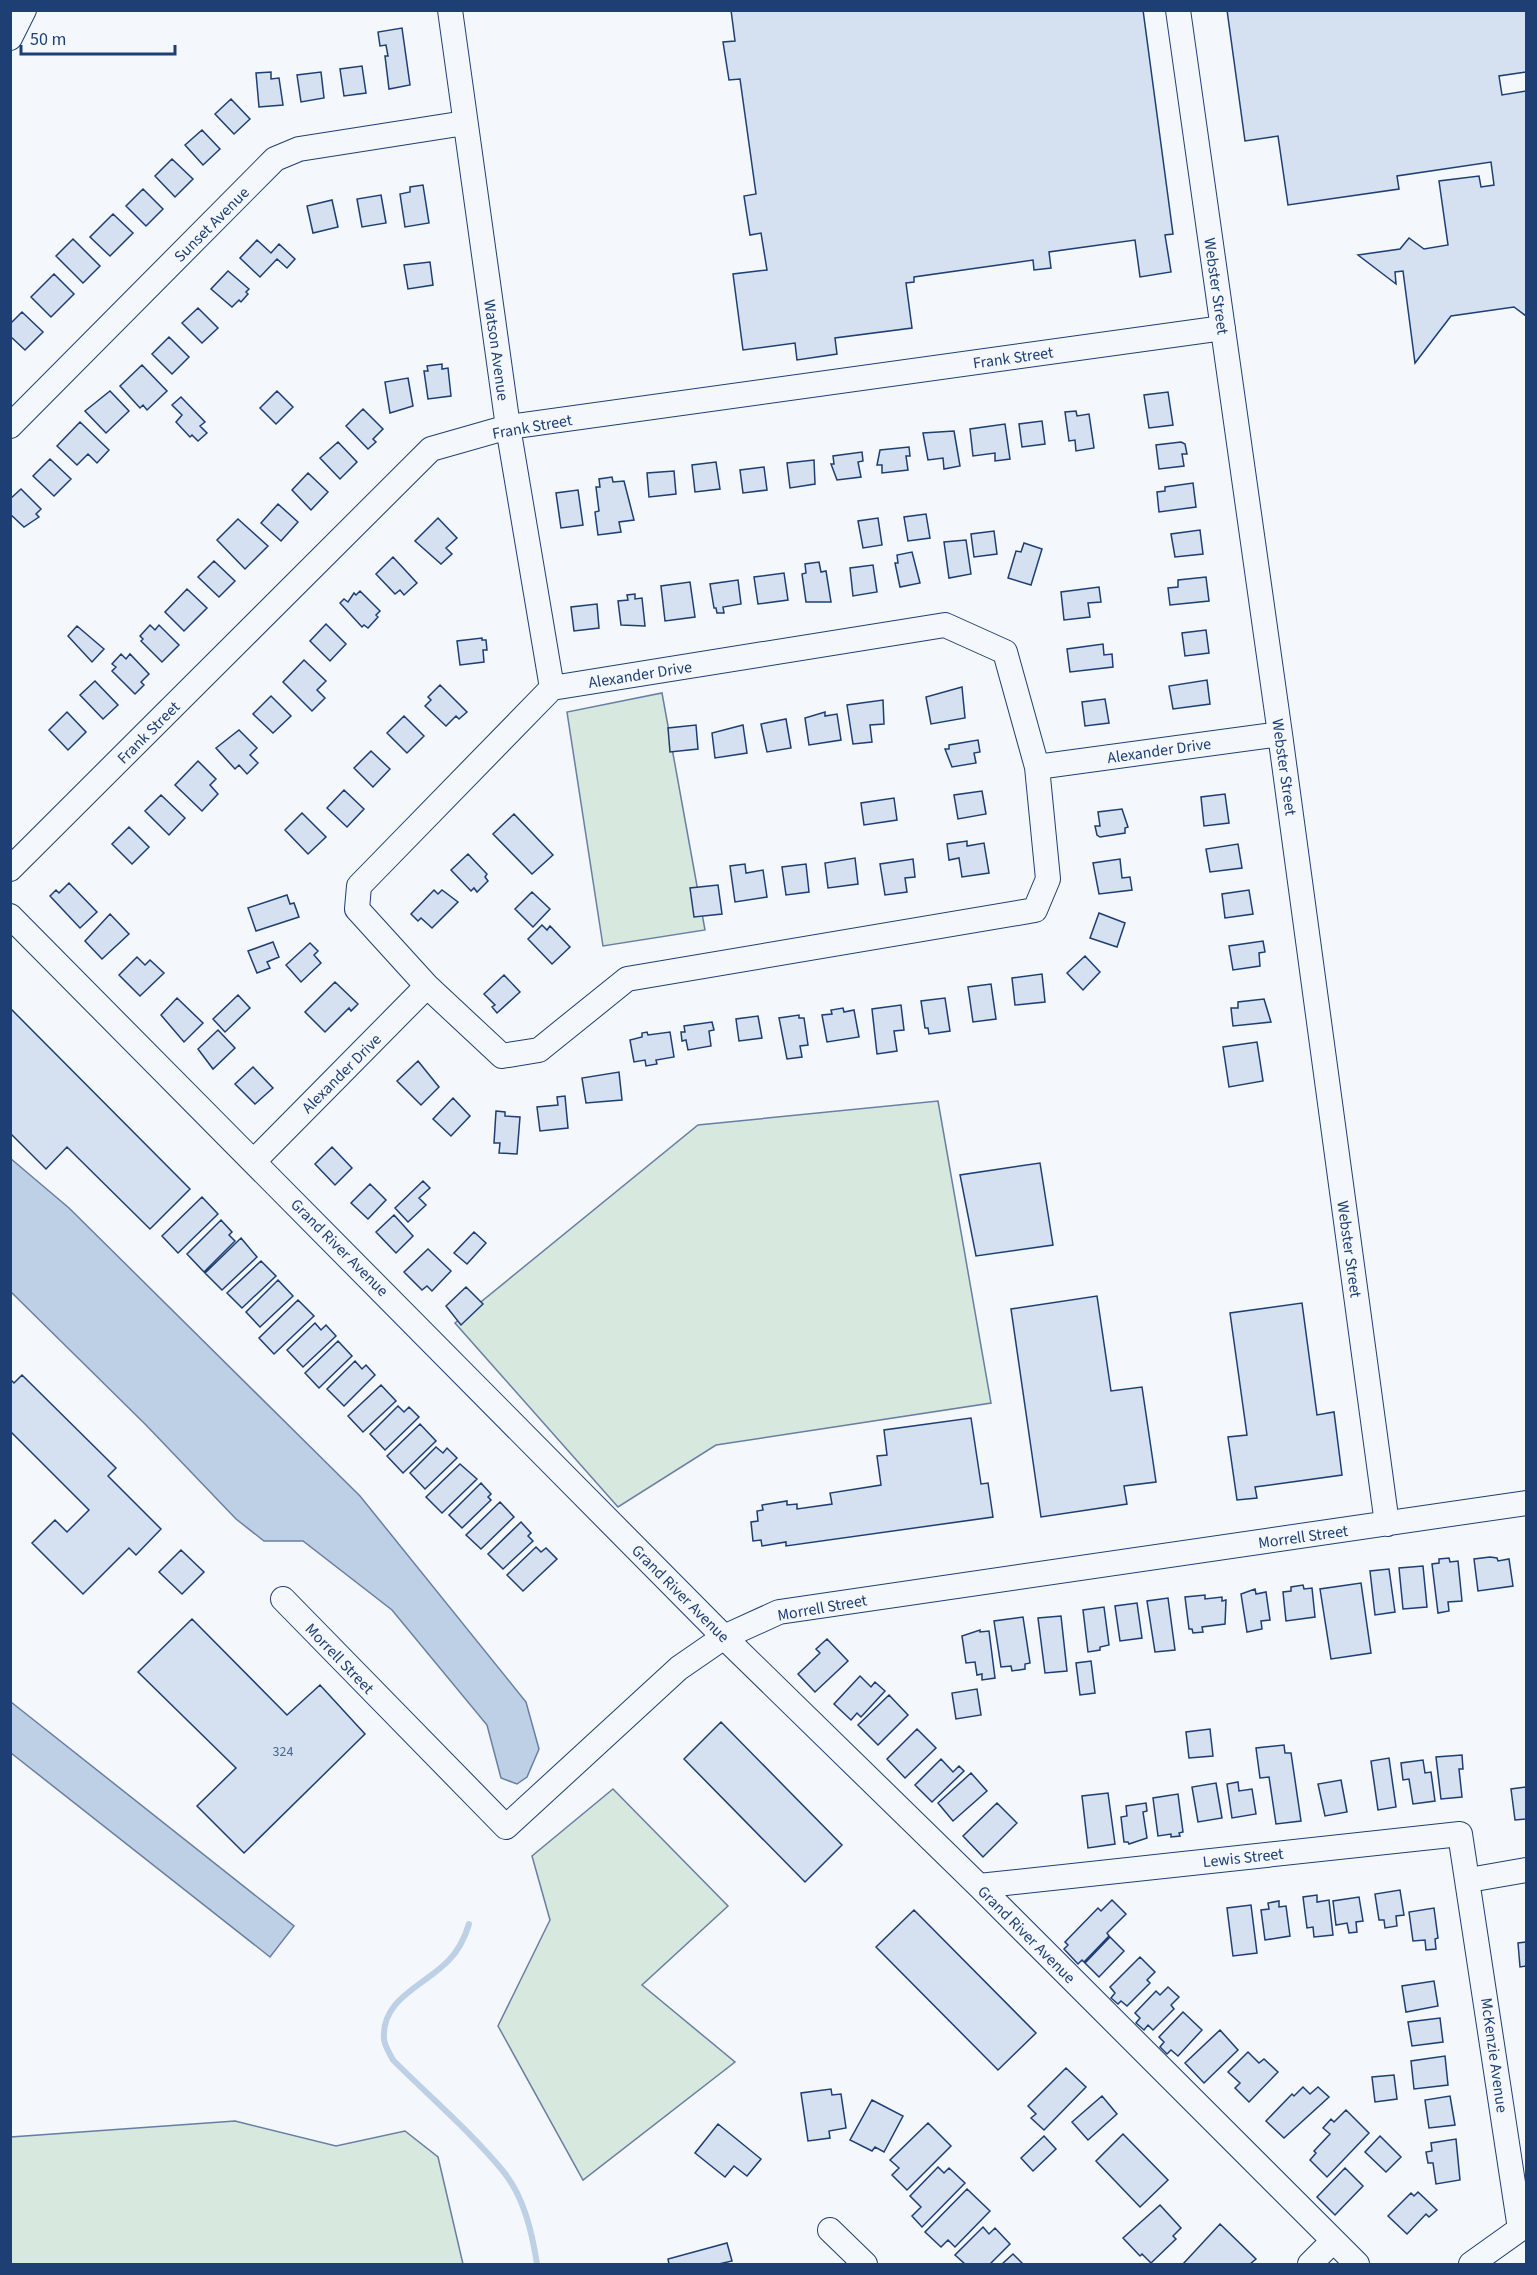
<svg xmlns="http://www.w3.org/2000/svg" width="1537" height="2275" font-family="'Source Sans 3',sans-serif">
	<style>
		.green { fill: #d7e8df; stroke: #687fa3; stroke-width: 1.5 }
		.water { fill: #bed0e5; stroke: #687fa3; stroke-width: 1.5 }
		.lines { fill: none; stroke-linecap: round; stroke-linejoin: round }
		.stream { stroke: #bed0e5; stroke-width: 6 }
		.building { fill: #d5e0f0; stroke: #1d3f73; stroke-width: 1.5 }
		.minor-casing { stroke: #1d3f73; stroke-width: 26 }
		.minor { stroke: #f4f7fb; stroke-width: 24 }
		.labels { text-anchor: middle; stroke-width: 4.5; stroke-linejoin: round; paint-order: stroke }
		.number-label { font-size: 14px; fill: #4b6792 }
		.street-label { font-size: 16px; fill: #1d3f73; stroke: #f4f7fb }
	</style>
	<rect width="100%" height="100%" fill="#f4f7fb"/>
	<path class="green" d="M662 693 705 930 603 946 567 712Z
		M938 1101 991 1403 716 1445 618 1507 455 1323 698 1125Z
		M613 1789 728 1906 642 1985 735 2062 583 2180 498 2026 550 1920 532 1856Z
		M235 2121 336 2146 405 2131 438 2157 463 2264H11V2137Z"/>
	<path class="water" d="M10 1158 69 1208 360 1496 526 1702 539 1749 527 1777 517 1784 501 1778 487 1725 392 1610 303 1541H264L236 1519 146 1425 11 1292Z
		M11 1702 294 1926 270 1957 11 1753Z"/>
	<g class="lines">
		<path class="stream" d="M469 1924C465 1937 459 1950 449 1960 426 1985 381 1998 384 2039 384 2045 390 2054 393 2060 428 2095 472 2133 503 2171 524 2197 532 2232 537 2264"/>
	</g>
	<path class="building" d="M731 10H1143L1173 234 1165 235 1171 272 1140 277 1135 240 1049 252 1051 268 1034 270 1033 260 914 277V282L906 283 912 328 835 338 837 354 797 360 795 343 743 350 733 274 767 270 761 233 750 235 744 196 756 194 740 79 729 80 723 42 735 41Z
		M1227 10H1526V72L1499 76 1502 95 1526 91V316L1514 307 1451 316 1415 363 1403 271 1395 272 1396 284 1358 255 1400 249 1409 238 1424 249 1448 245 1439 181 1479 176 1481 187 1494 185 1491 162 1397 176 1399 189 1288 205 1278 136 1245 141Z
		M402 28 410 85 389 89 385 56H388L386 45 380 46 378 32Z
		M362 66 366 93 344 96 340 69Z
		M271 72V79L279 78 283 105 259 107 256 73Z
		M321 72 324 98 301 102 297 75Z
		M231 99 250 119 234 134 215 114Z
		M202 130 220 149 203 165 185 145Z
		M172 159 193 179 175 197 155 176Z
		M423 185 429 223 405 227 400 194 410 192V187Z
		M143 189 163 209 146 226 126 206Z
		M381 195 386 223 362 227 357 199Z
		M332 200 338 227 313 233 307 206Z
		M113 214 133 233 110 256 90 237Z
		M73 239 100 266 83 283 56 256Z
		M257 240 271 253 279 244 295 259 287 268 277 259 260 277 240 258Z
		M430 262 433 285 408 289 404 265Z
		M228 271 249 289 246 292 248 294 241 302 239 300 232 307 211 289Z
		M54 274 74 294 51 317 31 297Z
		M198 308 218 328 202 343 182 323Z
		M22 312 43 332 25 350 10 336V324Z
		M169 337 189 357 172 374 152 354Z
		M442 364V369L448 368 451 396 428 399 424 371H428L427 366Z
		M142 365 167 391 147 410 143 405 140 408 120 386Z
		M408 378 413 406 390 413 385 382Z
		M110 391 129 411 106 433 85 411Z
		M277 391 293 407 276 424 260 408Z
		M1168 392 1173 425 1149 428 1144 395Z
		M181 397 205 422 200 426 207 433 198 441 192 435 190 437 176 422 182 415 172 405Z
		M363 409 383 429 373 439 376 442 368 449 346 426Z
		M1076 411 1077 416 1089 414 1094 448 1076 451 1075 440 1069 441 1065 412Z
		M1042 421 1045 444 1022 447 1019 424Z
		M80 422 109 450 97 463 88 454 77 465 57 446Z
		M1005 424 1010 459 995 461V453L973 456 970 429Z
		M954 431 960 466 944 469 943 458 928 460 923 433Z
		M338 442 357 462 340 479 320 458Z
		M1181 442 1185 444 1187 454H1182L1184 466 1159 469 1156 445Z
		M909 447 910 456H906L908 470 882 473V465H877L880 450Z
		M862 452 863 461 858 462 861 477 837 480 831 464H834L833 456Z
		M50 459 71 479 54 496 33 476Z
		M814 460 815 484 790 488 787 463Z
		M716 462 720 489 695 492 692 465Z
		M764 467 767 490 743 493 740 470Z
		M674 471 676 494 649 497 647 473Z
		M308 473 328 492 311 510 292 490Z
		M612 477 613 482 624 481 634 520 619 522 621 532 598 535 595 512 599 511 596 487H600L599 479Z
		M1193 483 1196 507 1159 512 1157 492 1165 491V487Z
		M21 489 41 509 36 514 39 517 24 527 10 514V499Z
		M578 490 583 525 561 528 556 493Z
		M278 504 298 522 281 541 261 523Z
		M926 514 930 538 908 541 904 517Z
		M438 518 457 538 446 548 452 554 441 564 415 541Z
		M878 518 882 545 863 548 858 521Z
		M238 519 268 546 245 569 217 540Z
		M1200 530 1203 554 1175 557 1171 534Z
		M994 531 997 554 974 557 971 534Z
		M966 540 971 574 949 578 944 542Z
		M1024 543 1042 549 1031 585 1008 578 1016 551 1021 552Z
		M912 552 920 583 900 587 895 563H898L897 555Z
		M393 557 417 583 404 595 400 590 395 594 376 574Z
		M214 561 235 581 219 597 198 577Z
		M819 562 821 572 826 571 831 602H806L802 574 806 573 805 564Z
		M873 565 877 592 853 596 850 568Z
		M784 573 788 600 758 604 754 577Z
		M1206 577 1209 601 1170 605 1168 588 1178 587V580Z
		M738 580 741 604 723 607 724 613H717L716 608H714L710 584Z
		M690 582 695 617 665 621 661 586Z
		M1099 587 1101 602 1088 603 1090 617 1064 620 1061 592Z
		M187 589 207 608 184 631 165 612Z
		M360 591 380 611 376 615 378 617 368 628 364 625 362 627 340 603 344 599 348 602 354 593 356 595Z
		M635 594V599L642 598 645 626 621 625 618 601 628 600 627 595Z
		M597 604 599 628 574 631 571 607Z
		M326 624 346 644 330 661 310 641Z
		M150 625 155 630 159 625 179 645 162 662 141 641 143 639 140 636Z
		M77 626 104 649 92 662 68 636Z
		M1206 630 1209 653 1185 656 1182 633Z
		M482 638V640H486L487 650H483L484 662 460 665 457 641Z
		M1103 644 1104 655 1112 654 1113 667 1070 672 1067 649Z
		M121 654 126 659 130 654 149 674 141 682 144 685 135 694 112 671 116 667 112 664Z
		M304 660 326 681 317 690 325 698 312 711 283 682Z
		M1207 680 1210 704 1173 709 1169 686Z
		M95 681 118 705 103 719 80 695Z
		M440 685 467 712 459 719 456 716 446 726 425 706 431 700 428 697Z
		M962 687 965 718 931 724 926 697Z
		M271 696 291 716 273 733 253 714Z
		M1105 699 1109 723 1085 726 1082 702Z
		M883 700 884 724 870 725 872 742 853 744 847 705Z
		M67 712 86 732 68 750 49 730Z
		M825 712V716L837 714 841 740 809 745 805 718Z
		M404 716 424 736 407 753 387 733Z
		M786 719 791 748 767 752 761 724Z
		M696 725 698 749 670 752 668 728Z
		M743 725 747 753 715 758 712 733Z
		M239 730 257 748 250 755 258 763 247 774 239 765 235 769 216 748Z
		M978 740 980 752 974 753 976 763 952 767 945 749H949V745Z
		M371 751 390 769 373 787 354 768Z
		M198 761 216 779 210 785 218 794 202 811 175 785Z
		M344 790 364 809 347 827 327 808Z
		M982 791 986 814 958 819 954 795Z
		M1225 794 1229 823 1204 826 1201 797Z
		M161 795 185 818 169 835 145 811Z
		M894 798 897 820 864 825 861 803Z
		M1122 809 1128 827 1125 828V833L1100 837 1097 835 1095 826H1100L1098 812Z
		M302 813 326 837 308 854 285 830Z
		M514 814 553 855 532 874 493 834Z
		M129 827 149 847 132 864 112 844Z
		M967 841V846L984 843 989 873 962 877 959 858 949 860 947 844Z
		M1238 844 1242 868 1210 872 1206 849Z
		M468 854 487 874 485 877 488 881 477 892 474 888 471 891 451 870Z
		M855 858 858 884 828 888 825 863Z
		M913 859 915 877 905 878 907 892 885 895 880 864Z
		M1120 859 1122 878 1130 877 1132 890 1099 894 1093 863Z
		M745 864 746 873 763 870 767 897 735 902 730 866Z
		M806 864 809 892 786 895 782 867Z
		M69 883 97 912 80 928 50 896 56 890 59 893Z
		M718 885 722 914 694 917 690 888Z
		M434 890 438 894 442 890 458 902 432 928 421 918 418 921 411 914Z
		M1249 890 1253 914 1225 918 1222 894Z
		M532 892 550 909 533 927 515 909Z
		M287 895 290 904 294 903 299 917 256 931 248 908Z
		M1099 913 1125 923 1117 947 1090 938Z
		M110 914 129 934 102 959 85 941Z
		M542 925 547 930 550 926 570 947 552 964 528 939Z
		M1263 941 1265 952 1259 953 1260 966 1233 970 1229 946Z
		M273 942 279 957 267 962 270 968 257 973 248 951Z
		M310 943 318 951 314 955 321 963 301 982 286 965Z
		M1085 956 1100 972 1083 990 1067 973Z
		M137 957 145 965 150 960 164 973 140 996 119 975Z
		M1042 974 1045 1002 1015 1005 1012 978Z
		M504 975 520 992 497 1013 492 1007 495 1005 484 994Z
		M335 982 358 1004 351 1011 349 1008 325 1032 305 1012Z
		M991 984 996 1019 973 1022 968 987Z
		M238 995 250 1008 225 1032 213 1019Z
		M177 998 203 1023 184 1042 161 1015Z
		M945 998 950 1031 929 1034 928 1028H925L921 1001Z
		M1264 999 1271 1022 1233 1026 1231 1008H1238V1002Z
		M901 1005 904 1030 894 1031 897 1051 877 1054 872 1009Z
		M10 1008 190 1189 150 1229 67 1147 46 1169 10 1133Z
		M843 1008 844 1012 854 1010 859 1037 827 1042 822 1015 832 1014 831 1010Z
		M799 1015V1018H804L808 1045 800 1046 802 1057 787 1059 779 1018Z
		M758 1016 762 1038 739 1041 736 1019Z
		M712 1022 714 1030 709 1031 711 1046 688 1050 686 1040 682 1041 681 1032H685L684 1026Z
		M218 1030 235 1048 213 1069 198 1049Z
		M647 1032 648 1035 670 1032 674 1057 656 1060 657 1064 646 1066 645 1060 634 1062 630 1040 642 1037V1033Z
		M1257 1042 1263 1081 1229 1087 1223 1047Z
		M418 1061 439 1087 421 1105 397 1081Z
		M253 1067 273 1088 255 1104 235 1084Z
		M619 1072 622 1100 586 1103 582 1078Z
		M565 1096 568 1128 540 1131 537 1107 558 1105 557 1097Z
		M453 1098 470 1116 451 1136 433 1119Z
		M496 1111 505 1112V1116L520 1117 517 1154 499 1153 500 1143H494Z
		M332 1147 352 1168 335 1185 315 1164Z
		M1040 1163 1053 1245 976 1256 960 1175Z
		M423 1181 430 1188 419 1198 426 1205 408 1222 395 1208Z
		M370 1184 386 1200 368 1219 351 1203Z
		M202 1197 218 1214 178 1253 162 1236Z
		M394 1215 413 1236 396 1253 376 1232Z
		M221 1220 232 1232 229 1235 235 1241 204 1272 187 1254Z
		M474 1232 486 1243 467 1264 454 1253Z
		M241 1238 257 1257 222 1290 205 1273Z
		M428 1249 451 1271 432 1291 427 1286 422 1290 404 1272Z
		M261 1261 276 1276 242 1308 227 1293Z
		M278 1280 293 1296 260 1327 246 1312Z
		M466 1287 483 1304 461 1325 446 1306Z
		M1097 1296 1111 1391 1142 1387 1156 1482 1124 1486 1127 1504 1041 1517 1011 1309Z
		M298 1300 314 1316 274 1354 259 1338Z
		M1302 1303 1317 1415 1334 1412 1342 1475 1255 1487 1257 1498 1237 1500 1228 1437 1247 1435 1230 1313Z
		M315 1323 321 1330 326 1325 336 1336 303 1367 287 1350Z
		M338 1341 352 1356 319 1388 305 1373Z
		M355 1361 362 1369 366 1365 375 1375 344 1406 327 1389Z
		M22 1375 116 1468 108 1476 161 1529 136 1555 129 1548 83 1594 32 1543 55 1520 67 1532 89 1510 10 1431V1379L14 1383Z
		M381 1385 396 1401 363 1432 348 1416Z
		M398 1406 404 1412 409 1407 419 1417 385 1450 370 1434Z
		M971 1418 981 1484 988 1483 993 1517 786 1546V1542L762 1546 761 1540 753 1541 751 1522 758 1521 757 1511 763 1510 762 1505 787 1501V1505L797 1504V1509L832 1504 830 1493 881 1485 877 1456 887 1455 884 1430Z
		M420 1424 436 1441 403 1473 387 1456Z
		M436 1447 443 1453 447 1448 457 1458 425 1489 410 1473Z
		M460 1464 477 1479 442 1513 426 1497Z
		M481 1483 491 1494 488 1497 491 1500 462 1528 449 1515Z
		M500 1502 514 1517 481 1549 466 1535Z
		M521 1522 531 1533 528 1536 533 1541 503 1569 488 1554Z
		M536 1547 541 1552 546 1548 557 1559 523 1591 507 1575Z
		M181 1550 204 1572 182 1594 159 1572Z
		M1490 1557 1497 1558 1498 1561 1509 1559 1513 1586 1478 1591 1474 1559Z
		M1449 1558 1450 1562 1458 1561 1462 1601 1448 1602 1449 1611 1438 1613 1432 1564 1439 1563V1559Z
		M1423 1566 1427 1607 1403 1609 1399 1568Z
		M1389 1569 1395 1612 1375 1615 1370 1571Z
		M1361 1583 1371 1653 1331 1659 1320 1589Z
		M1303 1585 1304 1589 1312 1588 1315 1617 1286 1621 1283 1592 1291 1591V1587Z
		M1255 1589 1256 1594 1266 1592 1270 1620 1261 1621 1262 1629 1247 1632 1241 1594Z
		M1205 1595V1599L1222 1597V1601L1226 1600 1225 1624 1202 1627 1203 1632 1193 1633 1192 1629H1189L1185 1597Z
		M1168 1598 1175 1650 1155 1652 1147 1601Z
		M1137 1603 1142 1638 1120 1641 1115 1606Z
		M1104 1607 1109 1645 1100 1647V1650L1088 1652 1083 1610Z
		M1061 1616 1067 1671 1045 1673 1038 1618Z
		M1023 1617 1030 1663 1025 1664V1669L1012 1671 1011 1666 1001 1667 994 1621Z
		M192 1619 287 1715 320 1685 365 1734 244 1853 197 1806 236 1768 138 1672Z
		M980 1630V1632L989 1631 995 1678 982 1680V1674L977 1675 975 1662 966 1663 962 1636Z
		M827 1639 848 1661 815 1692 798 1674 820 1653 816 1649Z
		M1091 1661 1095 1693 1080 1695 1076 1663Z
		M860 1676 871 1687 875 1682 885 1691 861 1717 857 1713 851 1720 834 1704Z
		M977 1689 981 1715 956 1719 952 1693Z
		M889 1695 908 1715 878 1745 858 1725Z
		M721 1722 842 1845 805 1882 684 1759Z
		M917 1729 936 1748 905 1778 887 1759Z
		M1210 1729 1213 1756 1189 1758 1186 1732Z
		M1284 1745 1285 1753H1291L1301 1821 1276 1824 1269 1777 1260 1778 1256 1748Z
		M1462 1755 1463 1769H1459L1462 1797 1441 1799 1436 1757Z
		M1389 1758 1396 1807 1378 1810 1371 1761Z
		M941 1759 953 1772 959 1766 964 1771 932 1802 915 1785Z
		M1423 1760 1425 1773 1431 1772 1435 1801 1413 1804 1409 1779 1403 1780 1401 1763Z
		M971 1773 987 1791 953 1821 938 1803Z
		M1341 1780 1347 1812 1325 1816 1318 1784Z
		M1238 1782 1239 1791 1252 1789 1256 1814 1232 1818 1227 1784Z
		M1216 1783 1222 1818 1198 1822 1192 1787Z
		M1526 1787V1819L1515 1820 1511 1789Z
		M1108 1793 1115 1844 1088 1848 1082 1796Z
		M1178 1794 1183 1832 1179 1833 1180 1836 1171 1837V1834L1158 1836 1153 1798Z
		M997 1803 1017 1823 983 1857 963 1836Z
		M1146 1803 1147 1811 1143 1812 1147 1838 1129 1844 1128 1842H1124L1121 1817 1127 1816 1126 1806Z
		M1400 1890 1404 1915 1396 1916 1397 1926 1385 1928 1384 1920H1379L1375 1894Z
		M1317 1895V1902L1329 1900 1333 1935 1314 1937 1313 1927 1307 1928 1303 1897Z
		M1359 1897 1363 1921 1356 1922 1357 1932 1349 1933 1347 1923 1336 1925 1333 1901Z
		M1112 1900 1126 1914 1107 1933 1109 1936 1084 1962 1082 1960 1078 1964 1064 1949 1068 1945 1065 1942 1098 1908 1101 1911Z
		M1279 1901V1907L1286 1906 1290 1936 1265 1940 1261 1910 1269 1909 1268 1903Z
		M1251 1905 1257 1953 1233 1956 1227 1908Z
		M1434 1908 1438 1938 1435 1939 1436 1949 1426 1950 1425 1940 1413 1941 1409 1912Z
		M914 1910 1036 2033 998 2070 876 1947Z
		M1110 1937 1124 1951 1099 1977 1085 1963Z
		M1526 1942V1966L1520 1967 1518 1943Z
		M1140 1957 1155 1972 1147 1980 1150 1983 1127 2006 1121 2001 1118 2004 1111 1998 1115 1993 1110 1987Z
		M1434 1981 1438 2006 1406 2012 1402 1986Z
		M1168 1987 1179 1997 1171 2005 1174 2009 1153 2030 1148 2025 1144 2030 1136 2023 1140 2018 1135 2013 1156 1991 1160 1995Z
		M1183 2012 1202 2030 1178 2056 1171 2050 1167 2054 1160 2047 1164 2042 1159 2037Z
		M1440 2018 1443 2042 1412 2046 1408 2022Z
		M1220 2030 1238 2050 1204 2083 1185 2063Z
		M1248 2052 1259 2063 1264 2059 1278 2072 1249 2102 1235 2088 1240 2083 1228 2072Z
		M1445 2056 1448 2085 1414 2089 1411 2061Z
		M1066 2068 1086 2087 1044 2130 1031 2118 1036 2114 1028 2106Z
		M1394 2075 1397 2099 1375 2102 1372 2077Z
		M1303 2087 1310 2094 1318 2087 1329 2097 1284 2138 1266 2121 1292 2094 1294 2096Z
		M831 2089 832 2095 841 2094 846 2128 829 2131 830 2138 808 2141 801 2093Z
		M1102 2096 1117 2114 1088 2140 1072 2122Z
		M1450 2096 1455 2125 1429 2128 1425 2100Z
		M872 2100 903 2116 884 2152 875 2147 872 2151 850 2140Z
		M1346 2110 1369 2133 1327 2177 1310 2160 1316 2153 1314 2151 1330 2134 1323 2128 1331 2119 1334 2122Z
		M928 2123 951 2146 907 2190 892 2175 899 2168 890 2160Z
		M718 2124 761 2159 747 2176 734 2166 725 2177 695 2153Z
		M1123 2134 1168 2180 1140 2207 1096 2161Z
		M1044 2136 1056 2149 1033 2171 1021 2158Z
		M1380 2136 1401 2157 1386 2172 1365 2152Z
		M1456 2139 1460 2180 1436 2184 1433 2163H1428L1426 2152 1432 2151 1431 2143Z
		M938 2167 944 2173 949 2168 965 2183 922 2227 912 2216 921 2207 910 2196Z
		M1345 2168 1363 2186 1335 2215 1317 2197Z
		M967 2189 990 2211 955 2247 948 2240 941 2247 925 2232Z
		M1418 2192 1437 2210 1429 2217 1426 2214 1407 2234 1388 2216 1411 2193 1414 2196Z
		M1160 2205 1181 2228 1173 2236 1176 2239 1151 2263 1142 2254 1140 2256 1123 2238Z
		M1220 2224 1256 2259 1250 2264H1183Z
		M983 2227 989 2234 995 2228 1010 2244 990 2264H965L955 2255Z
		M727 2243 732 2261 719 2264H669L668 2259Z
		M1013 2254 1023 2264H1002Z"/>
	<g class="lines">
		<g class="minor-casing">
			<path id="minor" d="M450 10 508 427 552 688
				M1178 10 1280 734 1387 1524
				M10 38 24 10
				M10 426 275 159 299 149 465 123
				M945 625 1005 652 1037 767 1048 879 1035 910 627 979 539 1050 502 1056 427 986 357 909 359 886 552 688Z
				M1037 767 1280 734
				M10 869 431 449 508 427 1223 328
				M10 916 724 1637 979 1886 1357 2264
				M255 1160 427 986
				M283 1599 506 1827 679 1668 724 1637 779 1612 1526 1503
				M1469 1880 1526 1870
				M979 1886 1460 1834 1520 2229
				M830 2230 865 2264
				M1310 2264 1333 2241
				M1471 2264 1520 2229 1526 2228"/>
		</g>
		<use href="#minor" class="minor"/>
	</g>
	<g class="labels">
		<g class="number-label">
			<text x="283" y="1756">324</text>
		</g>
		<g class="street-label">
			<text transform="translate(211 224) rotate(-45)" y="6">Sunset Avenue</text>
			<text transform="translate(1217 286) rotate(82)" y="6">Webster Street</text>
			<text transform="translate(497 350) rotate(82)" y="6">Watson Avenue</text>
			<text transform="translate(1013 357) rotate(-8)" y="6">Frank Street</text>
			<text transform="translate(532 426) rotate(-10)" y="6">Frank Street</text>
			<text transform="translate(640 674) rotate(-9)" y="6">Alexander Drive</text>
			<text transform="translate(148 732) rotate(-45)" y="6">Frank Street</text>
			<text transform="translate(1159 750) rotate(-8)" y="6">Alexander Drive</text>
			<text transform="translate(1285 767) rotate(82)" y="6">Webster Street</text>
			<text transform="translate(341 1073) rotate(-45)" y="6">Alexander Drive</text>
			<text transform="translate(340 1247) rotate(45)" y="6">Grand River Avenue</text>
			<text transform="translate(1350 1249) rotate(82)" y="6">Webster Street</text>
			<text transform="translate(1303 1536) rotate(-8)" y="6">Morrell Street</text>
			<text transform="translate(681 1593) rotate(45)" y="6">Grand River Avenue</text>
			<text transform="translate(822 1607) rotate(-10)" y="6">Morrell Street</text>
			<text transform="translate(340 1658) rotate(46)" y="6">Morrell Street</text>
			<text transform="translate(1243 1857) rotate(-6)" y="6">Lewis Street</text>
			<text transform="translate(1027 1934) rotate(45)" y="6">Grand River Avenue</text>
			<text transform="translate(1495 2055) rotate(82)" y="6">McKenzie Avenue</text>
		</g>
	</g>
	<rect width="1537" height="2275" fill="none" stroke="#1d3f73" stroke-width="24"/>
	<path d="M21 45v9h154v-9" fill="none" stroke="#1d3f73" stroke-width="3"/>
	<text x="30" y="45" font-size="18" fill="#1d3f73" stroke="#f4f7fb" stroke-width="4.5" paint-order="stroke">50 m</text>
</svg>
